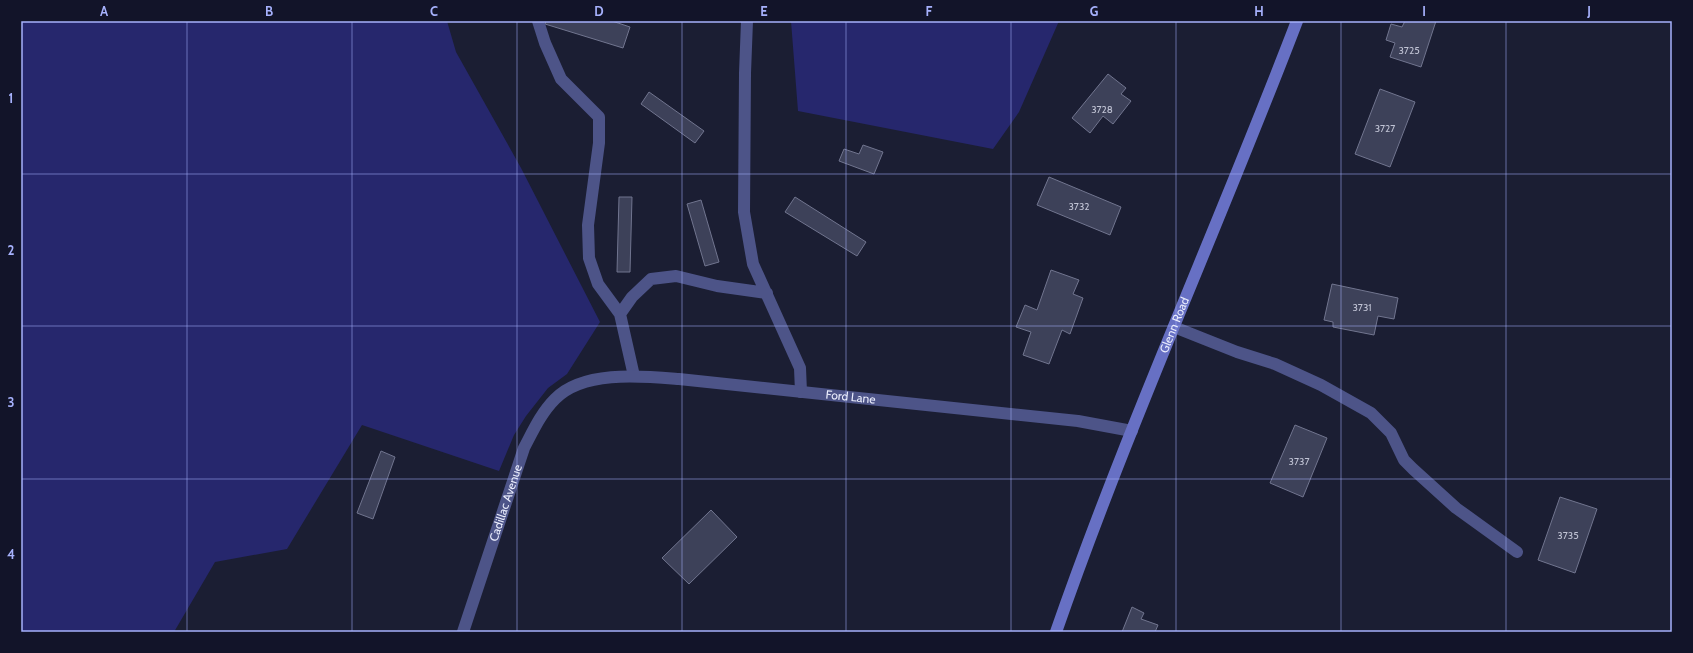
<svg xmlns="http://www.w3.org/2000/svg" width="1693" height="653" font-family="Cabin,sans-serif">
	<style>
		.green { fill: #26276d }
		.building { fill: #3d4159; stroke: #71758f }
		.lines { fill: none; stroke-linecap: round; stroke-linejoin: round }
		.lane { stroke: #4d5488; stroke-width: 12 }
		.street { stroke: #4d5488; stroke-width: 12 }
		.secondary { stroke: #6770c4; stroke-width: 12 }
		.grid { fill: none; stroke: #a6b1fc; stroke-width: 1; stroke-opacity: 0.55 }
		.labels { text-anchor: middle; stroke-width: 3; stroke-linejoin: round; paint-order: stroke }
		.number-label { font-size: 10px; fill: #c0c3d4 }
		.street-label { font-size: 12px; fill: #ebeefd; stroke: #121429 }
		.neatline { fill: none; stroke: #a6b1fc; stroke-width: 1.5 }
		.grid-label { font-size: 13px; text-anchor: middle; font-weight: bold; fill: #a6b1fc }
	</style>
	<rect width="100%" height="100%" fill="#1b1e33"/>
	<path class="green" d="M21 21H447L456 52 521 168 600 322 567 374 548 388 526 416 514 435 499 471 362 425 287 549 215 562 174 632H21Z
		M791 21H1059L1019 112 993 149 798 111Z"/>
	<path class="building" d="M546 21H612L630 27 623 48 545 24Z
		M1405 21H1436L1421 67 1390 57 1395 43 1386 40 1391 24 1402 27Z
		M1108 74 1126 88 1121 94 1131 101 1113 124 1103 116 1090 133 1072 118Z
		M1380 89 1415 102 1390 167 1355 154Z
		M649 92 704 131 695 143 641 104Z
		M863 145 883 152 874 174 839 161 844 149 859 154Z
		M1049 177 1121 207 1110 235 1037 205Z
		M619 197H632L630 272H617Z
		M795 197 866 242 857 256 785 212Z
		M701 200 719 262 705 266 687 204Z
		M1051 270 1079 280 1073 294 1083 298 1070 334 1062 330 1049 364 1023 355 1031 332 1016 327 1025 305 1037 310Z
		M1332 284 1398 298 1394 319 1378 316 1374 335 1333 327V322L1324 320Z
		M1295 425 1327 438 1303 497 1270 483Z
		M381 451 395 457 373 519 357 513Z
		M1560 497 1597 509 1575 573 1538 560Z
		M711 510 737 537 689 584 662 558Z
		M1132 607 1144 613 1141 619 1158 625 1155 632H1122Z"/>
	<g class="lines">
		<path class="lane" d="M538 21 545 43 561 79 599 117V143L588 225 589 258 598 284 620 314
			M747 21 745 73 744 212 753 264 800 368 801 392
			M1174 327 1237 352 1275 364 1321 385 1371 413 1391 433 1404 460 1413 469 1456 508 1517 552
			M634 376 620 314 632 297 651 279 676 276 717 286 767 293"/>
		<path class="street" id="s1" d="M463 632 524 448C533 431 541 413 555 399 583 370 642 376 679 379L1078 421 1132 431"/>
		<path class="secondary" id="s2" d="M1056 632C1128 425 1219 225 1297 21"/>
	</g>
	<path class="grid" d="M187 21V632M352 21V632M517 21V632M682 21V632M846 21V632M1011 21V632M1176 21V632M1341 21V632M1506 21V632M21 174H1672M21 326H1672M21 479H1672"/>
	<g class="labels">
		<g class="number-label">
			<text x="1409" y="54">3725</text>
			<text x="1102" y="113">3728</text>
			<text x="1385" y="132">3727</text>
			<text x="1079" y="210">3732</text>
			<text x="1362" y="311">3731</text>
			<text x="1299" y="465">3737</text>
			<text x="1568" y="539">3735</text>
		</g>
		<g class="street-label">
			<text dy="4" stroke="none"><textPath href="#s2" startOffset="329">Glenn Road</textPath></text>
			<text dy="4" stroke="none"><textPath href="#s1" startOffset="554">Ford Lane</textPath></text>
			<text dy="4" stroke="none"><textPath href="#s1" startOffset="136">Cadillac Avenue</textPath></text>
		</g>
	</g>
	<rect width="1693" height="653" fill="none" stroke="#121429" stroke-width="44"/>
	<rect x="22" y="22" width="1649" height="609" class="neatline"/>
	<g class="grid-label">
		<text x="104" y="16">A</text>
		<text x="269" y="16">B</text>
		<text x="434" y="16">C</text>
		<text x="599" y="16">D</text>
		<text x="764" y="16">E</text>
		<text x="929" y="16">F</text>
		<text x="1094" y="16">G</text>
		<text x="1259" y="16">H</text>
		<text x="1424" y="16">I</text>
		<text x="1589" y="16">J</text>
		<text x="11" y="103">1</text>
		<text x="11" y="255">2</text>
		<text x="11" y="407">3</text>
		<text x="11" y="559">4</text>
	</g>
</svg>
